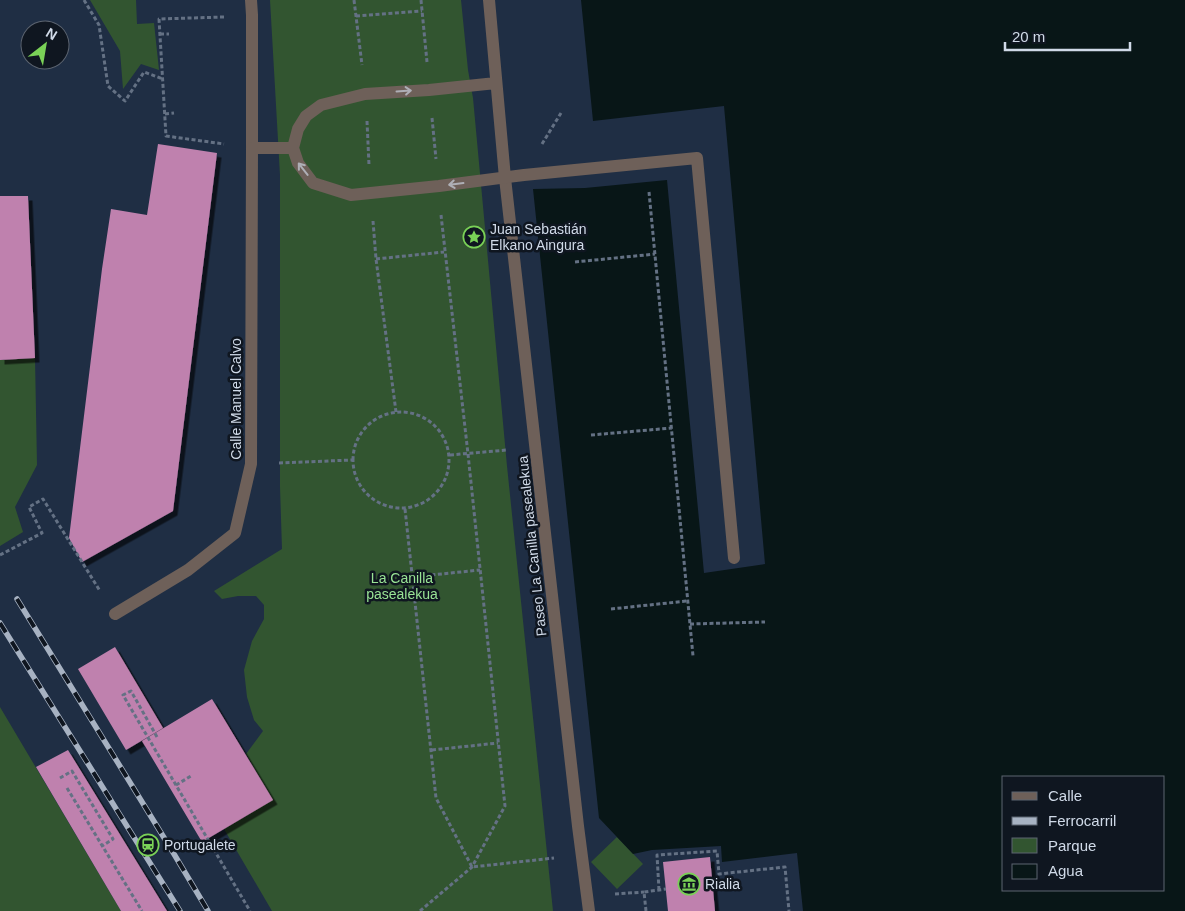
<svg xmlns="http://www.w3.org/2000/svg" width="1185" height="911" font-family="Helvetica,sans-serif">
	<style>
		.green { fill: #325530 }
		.water { fill: #081617; fill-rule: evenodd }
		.building { fill: #bf81ae; filter: url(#shadow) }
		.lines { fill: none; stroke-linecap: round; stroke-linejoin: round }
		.path { stroke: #647184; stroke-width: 3; stroke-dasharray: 4 2.5; stroke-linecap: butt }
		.pedestrian { stroke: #6e6059; stroke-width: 12 }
		.minor { stroke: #6e6059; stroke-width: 12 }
		.rail-casing { stroke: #a7b2c2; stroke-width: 5.5 }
		.rail { stroke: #0f1620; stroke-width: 4; stroke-dasharray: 11; stroke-linecap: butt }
		.oneway { stroke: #aeafb6 }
		.labels { text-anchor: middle; stroke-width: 5; stroke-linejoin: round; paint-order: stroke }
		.poi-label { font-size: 14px; fill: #d0dae8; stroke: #0f1620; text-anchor: start }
		.street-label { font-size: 14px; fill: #d0dae8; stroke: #0f1620 }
		.park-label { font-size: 14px; fill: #99e395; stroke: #0f1620 }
	</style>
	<defs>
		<filter id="shadow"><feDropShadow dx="4.5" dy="4.5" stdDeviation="0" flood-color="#0009"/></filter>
	</defs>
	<rect width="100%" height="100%" fill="#1f2e44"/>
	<path class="green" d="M90 0H136L137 24 154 23 159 70 141 64 123 89 120 51Z
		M270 0H461L468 70 473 98 507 466 553 911H272L224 829 272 800 246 754 263 731 254 720 247 697 244 670 252 641 264 619V605L256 596H238L222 599 214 591 282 549 280 487V175Z
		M35 358 37 465 15 507 23 532 0 546V360Z
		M0 707 121 911H0Z
		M617 837 643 864 617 889 591 862Z"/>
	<path class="water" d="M581 0H1185V911H803L797 853 722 862 721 846 652 850 633 854 599 818 533 189 585 188 667 180 704 573 765 564 724 106 593 121ZM1004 777H1164V890H1004Z"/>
	<path class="building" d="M158 144 217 153 173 511 82 562 69 538 102 269 111 209 147 215Z
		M0 196H28L35 358 0 360Z
		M115 647 163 728 126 750 78 669Z
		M212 699 273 800 202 842 142 741Z
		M68 750 167 911H121L36 767Z
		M710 857 715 911H668L663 862Z"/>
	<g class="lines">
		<path class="path" d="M84 0 99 25 108 86 125 101 144 72 163 79
			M354 0 362 65
			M421 0 427 62
			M356 16 422 11
			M224 17 159 19 166 136 224 144
			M160 34H169
			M165 114 174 113
			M432 118 436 159
			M367 121 369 165
			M542 144 561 113
			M649 192 693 656
			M373 221 376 259 396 412
			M376 259 444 252
			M575 262 655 254
			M353 460a48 48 0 1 1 96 0a48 48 0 1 1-96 0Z
			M591 435 672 428
			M450 455 507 450
			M279 463 352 460
			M405 509 436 798 472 867 554 858
			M0 555 42 533 29 507 43 499 100 591
			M412 577 480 570
			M611 609 687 601
			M690 624 765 622
			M157 737 131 691 123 695 250 911
			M432 750 498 743
			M60 778 72 771 113 839 102 846
			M176 785 191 776
			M67 788 142 911
			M659 890 657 855 717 851 719 874 785 867 789 911
			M615 894 644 892
			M420 911 472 867 505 806 468 454 441 215
			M646 911 644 892 666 889"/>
		<path class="pedestrian" d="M251 0 252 15V148
			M505 178 578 826 589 911"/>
		<path class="minor" d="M489 0 505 178
			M496 83 429 90 365 94 321 105 306 116 298 129 293 148 298 163 313 183 351 195 439 186 524 175 697 158 734 558
			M115 614 188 570 235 533 251 464 252 148H293"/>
		<g class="rail-casing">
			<path id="rail" d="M17 599 171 849 208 911
				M0 623 180 911"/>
		</g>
		<use href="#rail" class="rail"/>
	</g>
	<defs><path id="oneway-shaft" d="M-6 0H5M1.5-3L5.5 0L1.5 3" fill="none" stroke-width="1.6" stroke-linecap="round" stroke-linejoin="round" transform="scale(1.25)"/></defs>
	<g class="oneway">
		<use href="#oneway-shaft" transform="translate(404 91) rotate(-4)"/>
		<use href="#oneway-shaft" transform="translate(303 169) rotate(-128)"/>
		<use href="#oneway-shaft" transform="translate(456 184) rotate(173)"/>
	</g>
	<defs>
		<g id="sight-ring" transform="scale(1.125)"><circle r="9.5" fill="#0f1620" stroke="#7ad157" stroke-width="1.5"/><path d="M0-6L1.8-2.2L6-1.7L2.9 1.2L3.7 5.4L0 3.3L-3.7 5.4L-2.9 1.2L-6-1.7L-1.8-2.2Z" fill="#7ad157"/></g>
		<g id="station-ring" transform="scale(1.125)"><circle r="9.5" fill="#0f1620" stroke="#7ad157" stroke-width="1.5"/><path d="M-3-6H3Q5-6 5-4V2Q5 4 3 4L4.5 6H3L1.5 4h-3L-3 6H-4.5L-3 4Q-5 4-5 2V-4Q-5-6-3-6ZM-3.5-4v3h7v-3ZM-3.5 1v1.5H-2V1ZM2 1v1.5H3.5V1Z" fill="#7ad157"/></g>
		<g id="museum-ring" transform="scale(1.125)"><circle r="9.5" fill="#0f1620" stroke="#7ad157" stroke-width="1.5"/><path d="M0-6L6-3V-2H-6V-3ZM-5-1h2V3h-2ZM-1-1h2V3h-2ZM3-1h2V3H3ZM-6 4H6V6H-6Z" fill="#7ad157"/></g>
	</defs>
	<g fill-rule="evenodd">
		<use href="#sight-ring" x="474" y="237"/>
		<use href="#station-ring" x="148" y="845"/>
		<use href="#museum-ring" x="689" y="884"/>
	</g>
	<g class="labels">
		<g class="poi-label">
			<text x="490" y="234">Juan Sebastián<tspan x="490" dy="16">Elkano Aingura</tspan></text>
			<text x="164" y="850">Portugalete</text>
			<text x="705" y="889">Rialia</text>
		</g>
		<g class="street-label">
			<text transform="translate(236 399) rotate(-90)" y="5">Calle Manuel Calvo</text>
			<text transform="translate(532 546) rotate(-96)" y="5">Paseo La Canilla pasealekua</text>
		</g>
		<g class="park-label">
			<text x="402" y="583">La Canilla<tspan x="402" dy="16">pasealekua</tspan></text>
		</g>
	</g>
	<rect x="1002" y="776" width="162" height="115" fill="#0f1620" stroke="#5c6470"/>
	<rect x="1012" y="792" width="25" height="8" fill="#6e6059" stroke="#5c6470"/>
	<text x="1048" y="801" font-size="15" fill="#d0dae8">Calle</text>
	<rect x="1012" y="817" width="25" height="8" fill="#a7b2c2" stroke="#5c6470"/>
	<text x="1048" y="826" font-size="15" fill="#d0dae8">Ferrocarril</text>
	<rect x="1012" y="838" width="25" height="15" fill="#325530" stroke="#5c6470"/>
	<text x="1048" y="851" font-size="15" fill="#d0dae8">Parque</text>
	<rect x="1012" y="864" width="25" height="15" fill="#081617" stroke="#5c6470"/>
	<text x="1048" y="876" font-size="15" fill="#d0dae8">Agua</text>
	<g transform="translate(45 45) rotate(31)"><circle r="24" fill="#0f1620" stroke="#5c6470"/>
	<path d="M0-4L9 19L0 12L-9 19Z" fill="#7ad157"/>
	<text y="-8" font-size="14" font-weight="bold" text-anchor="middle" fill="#d0dae8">N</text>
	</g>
	<path d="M1005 42v8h125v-8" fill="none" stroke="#d0dae8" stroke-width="2.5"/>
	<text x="1012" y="42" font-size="15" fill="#d0dae8" stroke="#0f1620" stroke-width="4" paint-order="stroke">20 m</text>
</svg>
